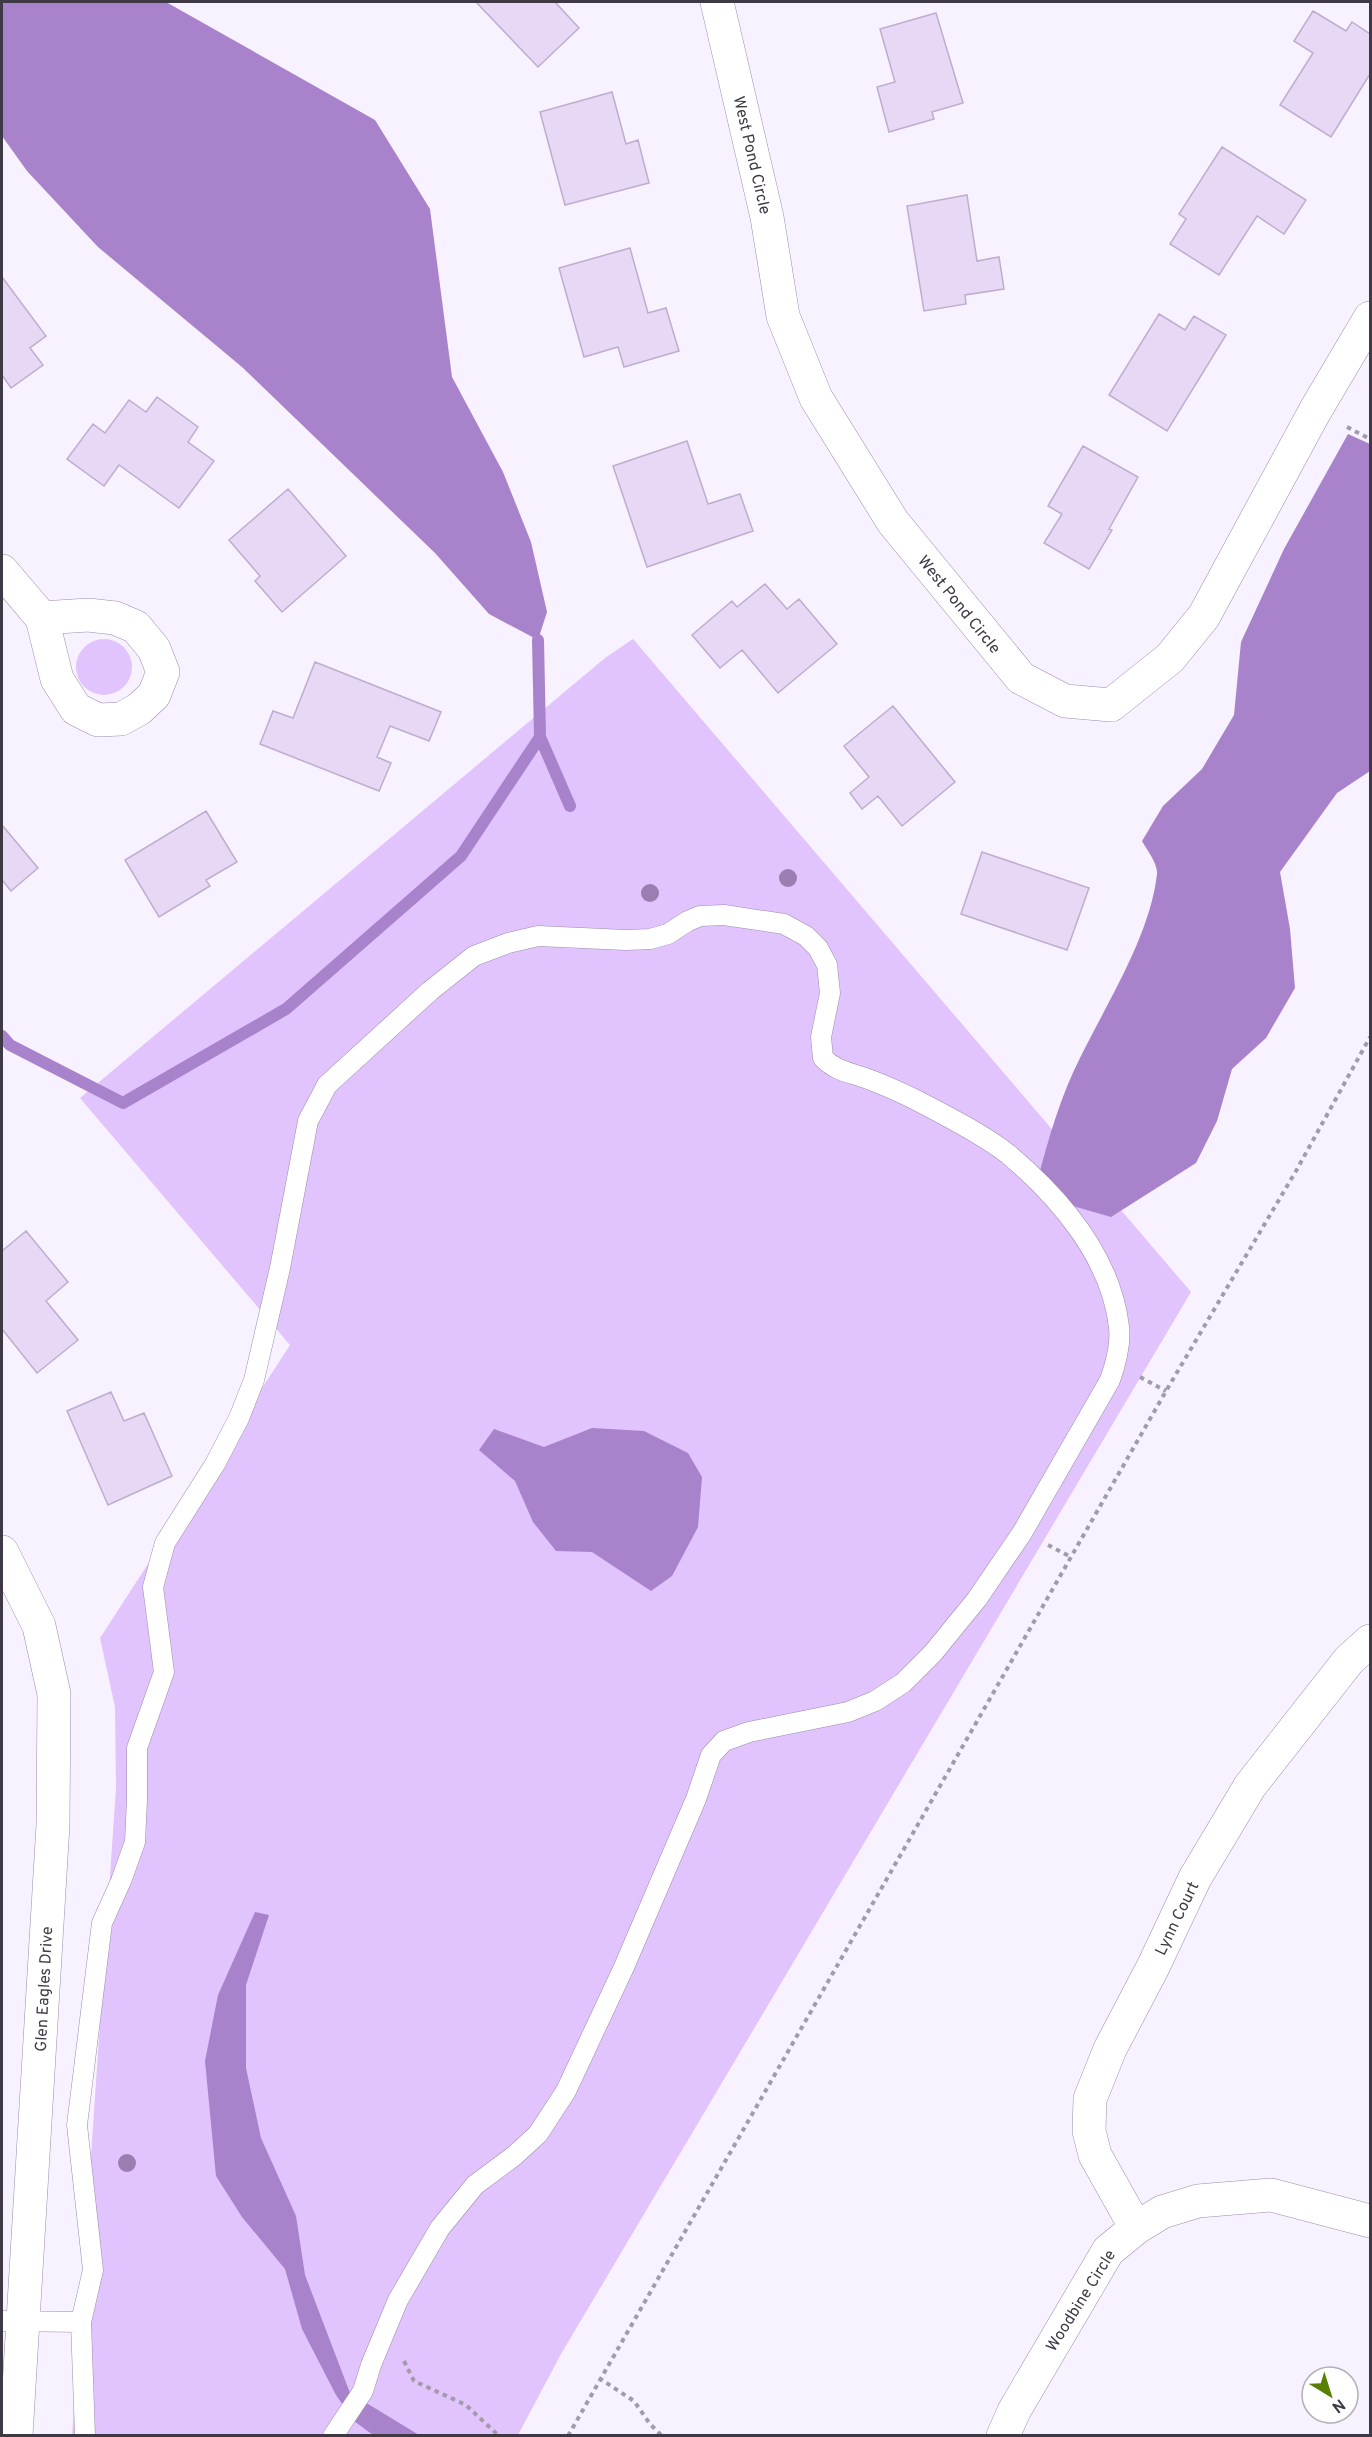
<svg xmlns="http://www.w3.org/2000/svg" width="1372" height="2437" font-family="Overpass,sans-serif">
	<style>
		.green { fill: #e1c3fd }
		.water { fill: #a882ca }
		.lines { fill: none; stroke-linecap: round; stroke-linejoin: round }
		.stream { stroke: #a882ca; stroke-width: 12 }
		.building { fill: #e7d8f6; stroke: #beadce; stroke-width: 1.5 }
		.lane-casing { stroke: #9c8cab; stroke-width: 21 }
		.street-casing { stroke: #9c8cab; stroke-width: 34 }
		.path { stroke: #a29ba9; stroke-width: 4; stroke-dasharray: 4.5 4.5; stroke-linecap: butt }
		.lane { stroke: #fff; stroke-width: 20 }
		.street { stroke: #fff; stroke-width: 33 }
		.tree { fill: #9c7db2 }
		.labels { text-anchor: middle; stroke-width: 4.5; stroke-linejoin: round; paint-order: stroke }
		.street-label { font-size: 16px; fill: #3f3845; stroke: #fff }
	</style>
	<rect width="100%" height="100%" fill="#f8f1ff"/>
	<path class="green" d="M76 667a28 28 0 1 1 56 0a28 28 0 1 1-56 0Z
		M633 639 1191 1292 561 2354 518 2435 72 2436 116 1788 115 1707 100 1638 290 1345 80 1098 605 658Z"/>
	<path class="water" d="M2 2H166L375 120 430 209 452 377 503 472 531 542 547 612 538 640 489 614 435 553 242 367 98 247 27 171 2 136Z
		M1348 434 1370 444V771L1337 793 1280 872 1290 929 1295 988 1266 1038 1232 1069 1217 1121 1196 1163 1111 1217 1073 1206 1038 1179C1048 1140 1061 1095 1080 1058 1107 1003 1150 936 1157 874 1158 864 1147 850 1142 841L1163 806 1202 769 1234 715 1241 642 1284 549Z
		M592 1428 644 1431 688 1453 702 1477 698 1527 672 1576 651 1591 592 1552 556 1551 533 1522 515 1481 479 1450 494 1429 544 1447Z
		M255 1912 269 1915 246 1985V2068L261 2138 296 2216 305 2275 350 2393 419 2435H373L354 2421 336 2395 302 2329 285 2269 242 2217 216 2176 205 2061 218 1995Z"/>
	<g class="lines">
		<path class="stream" d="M540 737 570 806
			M2 1036 10 1045 123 1103 286 1009 461 856 540 737 538 640"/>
	</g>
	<path class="building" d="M476 2H555L579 28 538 67Z
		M1313 11 1346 31 1352 22 1370 34V74L1331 137 1280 105 1313 53 1294 41Z
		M936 13 963 103 932 112 934 119 889 132 877 87 895 82 880 29Z
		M612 92 626 144 638 140 649 183 565 205 540 112Z
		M1222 147 1306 200 1284 234 1257 216 1219 275 1170 244 1186 219 1179 214Z
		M967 195 977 261 999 257 1004 289 965 295 966 304 924 311 907 206Z
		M630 248 648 313 666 308 679 351 624 367 618 347 584 357 559 268Z
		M2 277 46 336 30 348 43 365 11 388 2 375Z
		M1159 314 1185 330 1194 316 1226 335 1167 431 1109 395Z
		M157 397 198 427 188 442 214 461 179 508 119 465 104 486 67 459 93 424 105 433 129 400 146 412Z
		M687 441 708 504 740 494 753 531 647 567 613 466Z
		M1083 446 1138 477 1109 529 1112 530 1089 569 1044 543 1062 514 1048 506Z
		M288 489 346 556 282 612 255 581 260 576 229 540Z
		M765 584 787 609 799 599 837 644 778 693 742 650 720 668 692 635 732 601 737 607Z
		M315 662 441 712 429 741 390 726 377 757 391 763 379 791 260 744 273 711 293 718Z
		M893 706 955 782 902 826 878 796 862 809 850 793 869 777 844 746Z
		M206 811 237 862 206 880 210 886 159 917 125 860Z
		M2 825 38 868 11 891 2 880Z
		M982 852 1089 888 1067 950 961 914Z
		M26 1231 68 1282 46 1301 78 1340 37 1373 2 1329V1251Z
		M111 1392 124 1421 144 1413 172 1476 108 1505 67 1411Z"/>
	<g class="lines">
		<g class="lane-casing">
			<path id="lane" d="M2 2321 81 2322
				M85 2436 81 2322 93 2270 77 2125 102 1923 121 1881 135 1842 137 1800V1748L164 1672 153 1587 165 1543 215 1464 239 1418 254 1380 280 1268 308 1121 327 1085 430 991 474 956 508 943 538 936 626 940 650 939 668 934 688 921 700 916 724 915 784 924 806 936 818 948 827 965 830 993 821 1037 823 1058C837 1072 850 1072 868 1079 884 1085 902 1093 918 1101 945 1115 984 1135 1008 1154 1059 1197 1111 1257 1119 1327 1121 1344 1116 1363 1110 1380L1022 1533 977 1599 933 1653 903 1683 875 1701 848 1712 749 1732 724 1741 711 1755 696 1799 624 1967 566 2091 538 2134 514 2156 475 2185 440 2228 398 2300 371 2365 363 2391 333 2436"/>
		</g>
		<g class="street-casing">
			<path id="street" d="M717 2 767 217 783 316 816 398 893 522 1021 678 1065 701 1111 705 1170 658 1204 616 1315 411 1370 318
				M2 571 42 618 57 679 76 709 98 720 121 719 139 709 154 695 163 672 154 649 136 627 115 618 88 615 42 618
				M2 1552 39 1626 54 1694 53 1825 16 2436
				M1136 2228 1095 2155 1089 2131 1090 2099 1110 2049 1153 1967 1195 1878 1250 1786 1349 1660 1370 1641
				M1003 2436 1014 2411 1108 2251 1136 2228 1162 2212 1198 2201 1271 2195 1370 2221"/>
		</g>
		<path class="path" d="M1347 427 1370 439
			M1140 1377 1166 1391
			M1048 1545 1071 1557
			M404 2361 414 2381 466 2405 499 2436
			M599 2378 634 2401 650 2424 662 2436
			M568 2436 1166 1391 1296 1171 1370 1037"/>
		<use href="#lane" class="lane"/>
		<use href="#street" class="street"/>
	</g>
	<g class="tree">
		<circle cx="788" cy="878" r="9"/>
		<circle cx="650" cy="893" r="9"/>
		<circle cx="127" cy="2163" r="9"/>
	</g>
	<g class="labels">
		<g class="street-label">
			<text transform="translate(753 155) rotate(77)" y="6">West Pond Circle</text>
			<text transform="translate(960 604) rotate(51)" y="6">West Pond Circle</text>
			<text transform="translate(1176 1918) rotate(-64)" y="6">Lynn Court</text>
			<text transform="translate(43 1989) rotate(-87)" y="6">Glen Eagles Drive</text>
			<text transform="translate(1080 2300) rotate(-58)" y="6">Woodbine Circle</text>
		</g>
	</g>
	<rect width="1372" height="2437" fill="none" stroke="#3f3845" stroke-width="6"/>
	<g transform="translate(1330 2395) rotate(142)"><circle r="28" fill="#ffffff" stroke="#b2afb5" stroke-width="1.5"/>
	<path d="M0-4.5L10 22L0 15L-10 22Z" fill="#598101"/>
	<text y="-9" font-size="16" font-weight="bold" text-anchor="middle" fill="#3f3845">N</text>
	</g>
</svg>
